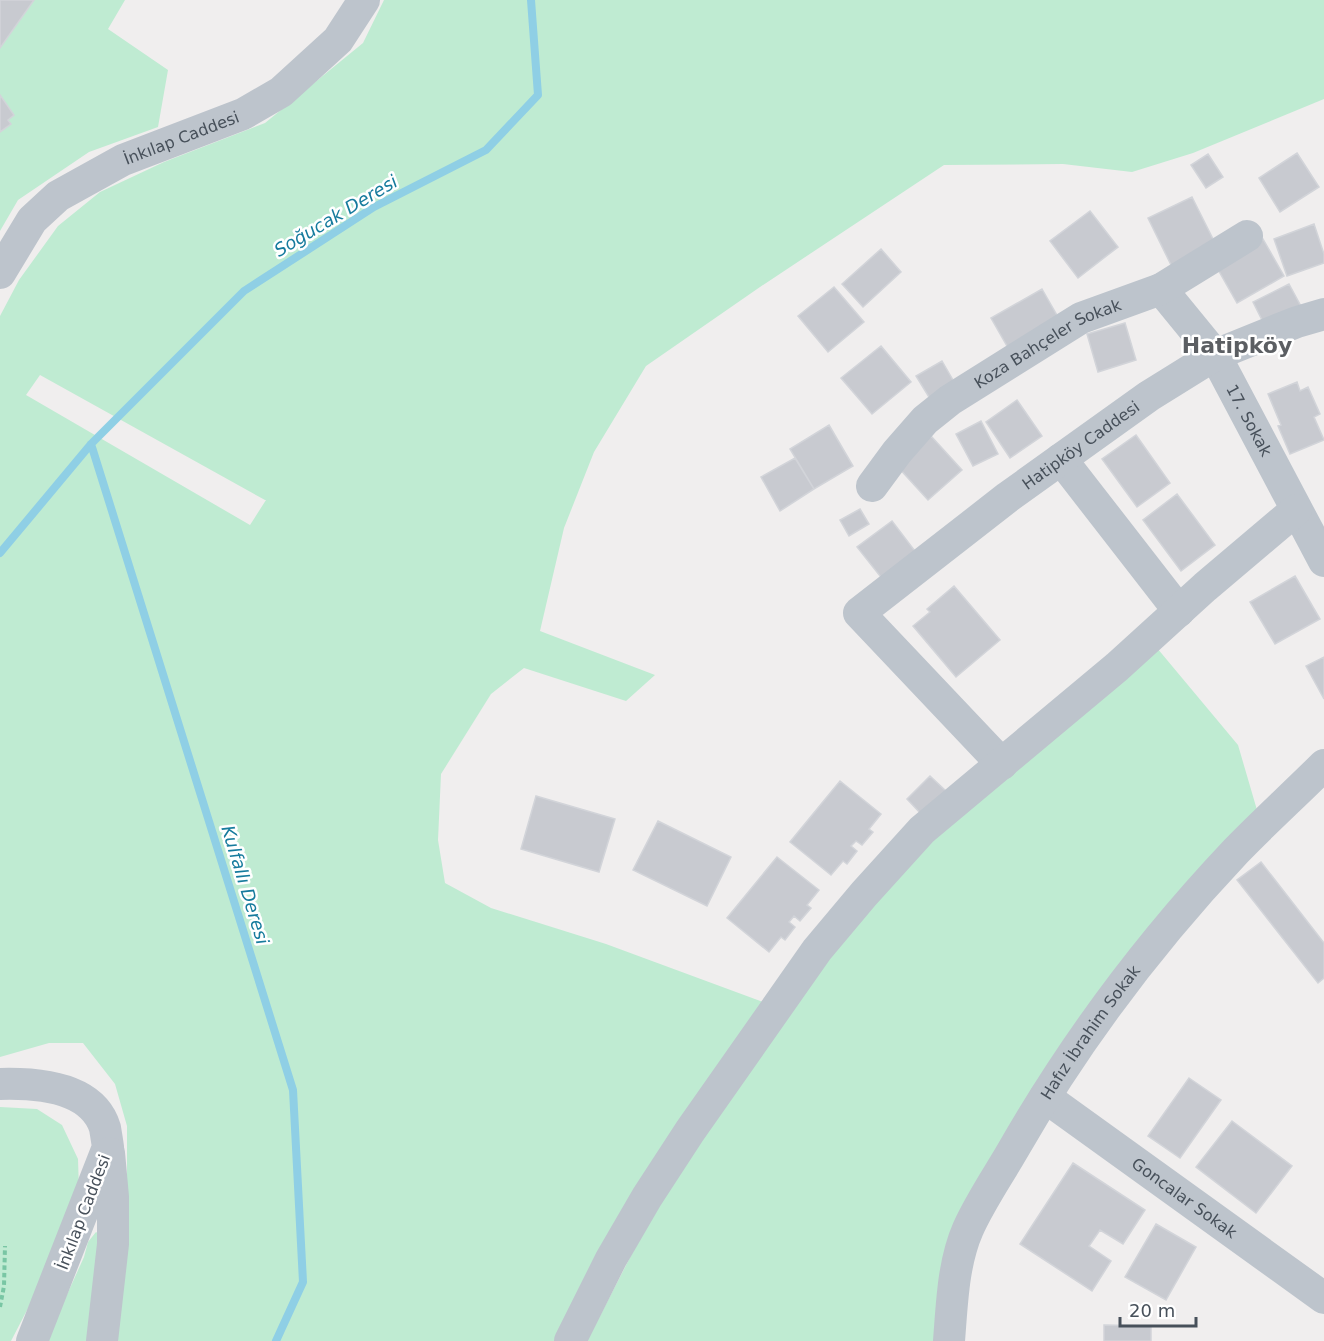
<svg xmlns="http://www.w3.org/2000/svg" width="1324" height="1341" font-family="'DejaVu Sans',sans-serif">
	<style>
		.green { fill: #bfebd2; fill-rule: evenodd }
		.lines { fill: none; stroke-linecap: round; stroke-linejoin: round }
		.stream { stroke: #8fcfe5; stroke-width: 8 }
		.building { fill: #c8cad0; stroke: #d2d4d9; stroke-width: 1.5 }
		.path { stroke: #79c6a4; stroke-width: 4; stroke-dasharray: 4.5 3; stroke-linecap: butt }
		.minor { stroke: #bdc4cc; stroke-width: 32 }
		.labels { text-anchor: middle; stroke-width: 5; stroke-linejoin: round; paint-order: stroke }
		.street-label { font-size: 16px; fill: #47505a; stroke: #fff }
		.water-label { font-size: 18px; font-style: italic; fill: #167b9d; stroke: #fff }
		.district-label { font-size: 22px; font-weight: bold; fill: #5b5e62; stroke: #fff }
	</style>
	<rect width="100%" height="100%" fill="#f0eeee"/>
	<path class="green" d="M0 0H125L108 29 168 70 158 127 89 152 18 200 0 231Z
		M384 0H1324V99L1193 153 1132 172 1063 164 944 165 760 287 646 366 594 452 564 528 540 631 655 675 626 701 524 668 491 694 441 774 438 840 445 883 491 908 606 944 763 1002 613 1229 554 1341H116L127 1255V1126L115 1084 83 1043H49L0 1057V316L19 280 58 226 100 192 164 162 265 123 363 43ZM40 375 265 500H266L250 525 26 395Z
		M1157 648 1238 745 1257 810 1029 1101 937 1341H587L656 1207 743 1075 849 933 935 835Z
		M0 1107 37 1109 62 1125 78 1159 79 1190 40 1285 11 1341H0Z
		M96 1232 103 1237 92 1341H46L84 1257 88 1242Z"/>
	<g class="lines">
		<path class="stream" d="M91 444 293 1090 303 1282 276 1341
			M0 553 91 444 244 291 374 207 486 150 538 95 531 0"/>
	</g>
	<path class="building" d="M0 0H34L0 48Z
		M0 95 14 115 8 120 11 124 0 132Z
		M1297 153 1319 187 1280 212 1259 178Z
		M1208 154 1223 177 1206 188 1191 165Z
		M1192 197 1217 247 1173 269 1148 218Z
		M1090 211 1118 247 1078 278 1050 241Z
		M1314 224 1324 254V263L1287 276 1274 239Z
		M1263 239 1284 276 1237 303 1216 266Z
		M881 249 901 272 863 307 842 284Z
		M1289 284 1303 310 1266 328 1253 302Z
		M834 287 864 322 828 352 798 316Z
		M1042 289 1062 324 1011 353 991 318Z
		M1125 323 1136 360 1098 372 1087 334Z
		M881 346 911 382 872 414 841 378Z
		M942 361 957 387 932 402 916 376Z
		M1297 382 1300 391 1308 387 1320 414 1314 417 1324 440 1290 454 1278 426 1281 425 1268 394Z
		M1017 400 1042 436 1010 458 986 422Z
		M981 421 998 454 973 466 956 434Z
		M829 425 853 466 814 489 790 449Z
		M1136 435 1170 483 1137 507 1102 459Z
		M931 436 962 470 928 500 897 466Z
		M795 458 814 489 780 511 761 477Z
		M1177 494 1215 545 1181 571 1143 520Z
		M860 509 869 524 849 536 840 520Z
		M892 521 918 555 884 581 857 547Z
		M1295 576 1320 619 1275 644 1250 602Z
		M954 586 1000 640 956 677 913 626 930 612 927 609Z
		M1324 657V699L1306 666Z
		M930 776 946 791 922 815 907 799Z
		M840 781 881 814 869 829 873 832 862 845 856 841 851 846 857 851 847 864 843 861 831 875 790 842Z
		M536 796 615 819 599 872 521 849Z
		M658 821 731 857 707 906 633 870Z
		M777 857 819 890 807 905 811 908 800 921 794 916 789 922 795 927 785 940 781 937 769 952 727 918Z
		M1261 862 1324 943V978L1318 983 1237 880Z
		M1189 1078 1221 1100 1180 1158 1148 1136Z
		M1232 1121 1292 1166 1256 1213 1196 1167Z
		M1073 1163 1145 1210 1123 1244 1100 1230 1089 1246 1111 1261 1092 1291 1020 1244Z
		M1156 1224 1196 1247 1166 1300 1125 1277Z
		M1104 1325 1151 1326V1341H1104Z"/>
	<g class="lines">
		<path class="path" d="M0 1307 4 1286 5 1246"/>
		<g class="minor">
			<path id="s1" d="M0 273 32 220 58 196 123 160 243 114 281 92 338 40 364 0"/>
			<path id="s2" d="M1161 289 1215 355 1324 561"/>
			<path d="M1061 459 1179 611"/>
			<path id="s3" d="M872 486 897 452 925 420 950 400 1081 318 1161 289 1247 236"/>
			<path id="s4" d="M1002 764 859 613 1008 497 1149 396 1215 355 1297 322 1324 314"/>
			<path d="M0 1084C36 1083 92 1086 105 1128 106 1134 107 1140 108 1147L32 1341"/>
			<path id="s5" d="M1045 1097 1324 1298"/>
			<path d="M102 1341 113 1244V1197L109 1153"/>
			<path d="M570 1341 611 1259 647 1197 690 1131 817 950 864 894 922 830 1117 667 1205 587 1296 510"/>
			<path id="s6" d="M949 1341C952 1304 953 1263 968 1229 980 1202 998 1176 1013 1150 1075 1042 1150 942 1236 851 1264 822 1295 794 1324 765"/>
		</g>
	</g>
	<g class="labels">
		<g class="street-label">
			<text dy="6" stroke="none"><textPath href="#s1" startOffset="234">İnkılap Caddesi</textPath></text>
			<text dy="6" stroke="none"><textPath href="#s3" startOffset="230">Koza Bahçeler Sokak</textPath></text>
			<text dy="6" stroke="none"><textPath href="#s2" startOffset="159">17. Sokak</textPath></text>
			<text dy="6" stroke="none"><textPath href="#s4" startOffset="486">Hatipköy Caddesi</textPath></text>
			<text dy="6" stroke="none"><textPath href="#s6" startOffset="346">Hafız İbrahim Sokak</textPath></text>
			<text dy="6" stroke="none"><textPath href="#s5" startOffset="172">Goncalar Sokak</textPath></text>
			<text transform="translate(83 1212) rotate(-69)" y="6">İnkılap Caddesi</text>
		</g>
		<g class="water-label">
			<text transform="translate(336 216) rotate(-31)" y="6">Soğucak Deresi</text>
			<text transform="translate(245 885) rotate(73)" y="6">Kulfallı Deresi</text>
		</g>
		<g class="district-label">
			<text x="1237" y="353">Hatipköy</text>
		</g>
	</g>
	<path d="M1120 1317v9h76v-9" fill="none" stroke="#47505a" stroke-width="3"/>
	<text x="1129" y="1317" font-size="18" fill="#47505a" stroke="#ffffff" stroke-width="4.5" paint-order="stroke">20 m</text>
</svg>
